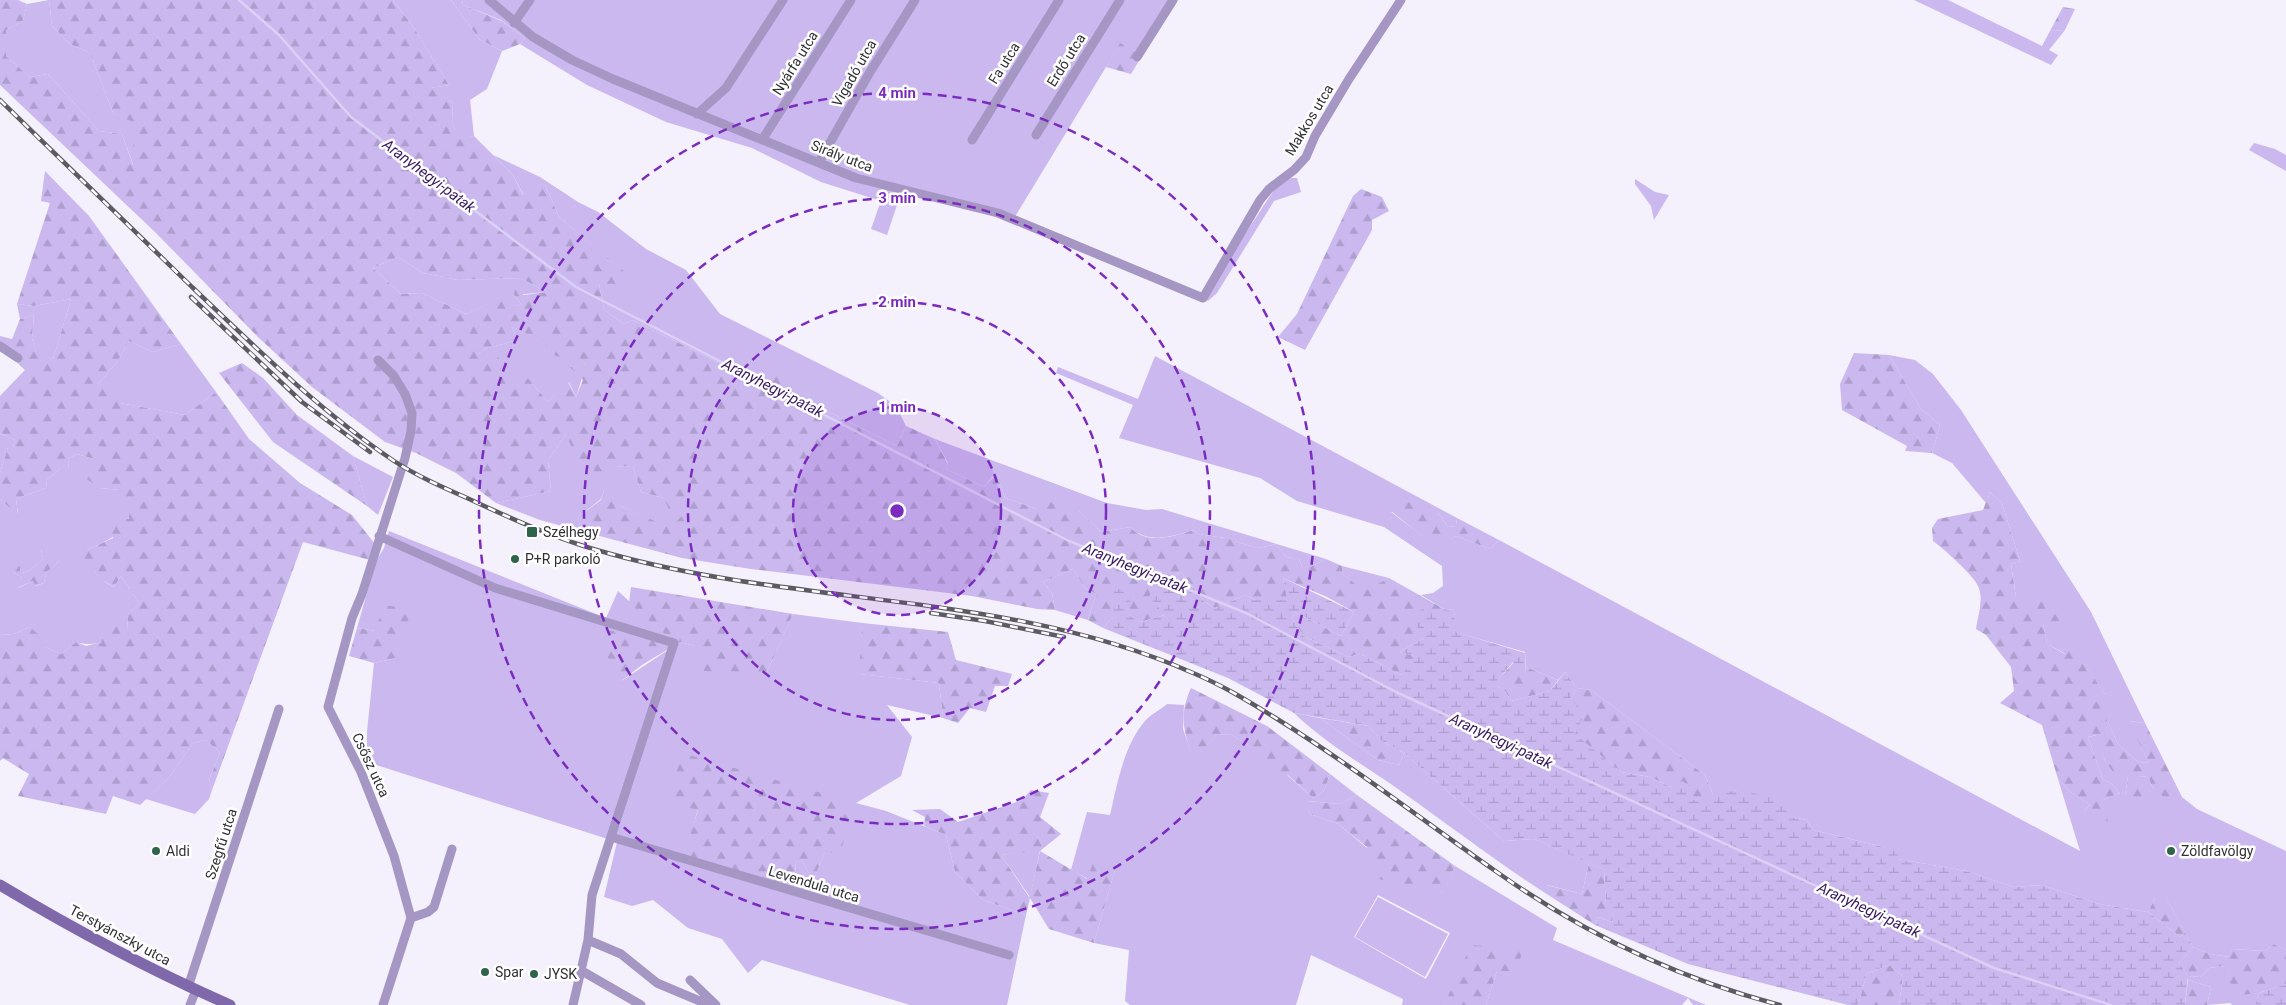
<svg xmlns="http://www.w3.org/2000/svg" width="2286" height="1005" font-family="Roboto,sans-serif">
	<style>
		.green { fill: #cab8ef; fill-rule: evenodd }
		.forest { fill: url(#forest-firs); fill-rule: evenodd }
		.wetland { fill: url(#wetland-marsh) }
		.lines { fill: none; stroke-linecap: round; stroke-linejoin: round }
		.stream { stroke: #dcd0f6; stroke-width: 2.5 }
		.minor { stroke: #a596c4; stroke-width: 9 }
		.secondary { stroke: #8069ab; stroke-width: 11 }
		.rail-casing { stroke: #5d5b62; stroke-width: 4.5 }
		.rail { stroke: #fff; stroke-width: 2.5; stroke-dasharray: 8; stroke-linecap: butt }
		.ring { fill: none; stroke: #7b2cbf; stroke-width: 2.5; stroke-dasharray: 9 6 }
		.poi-dot { fill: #2d644a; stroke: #fff; stroke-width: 2 }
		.labels { text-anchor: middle; stroke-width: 5; stroke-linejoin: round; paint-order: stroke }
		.street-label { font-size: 14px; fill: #313035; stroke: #fff }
		.poi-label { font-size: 14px; fill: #313035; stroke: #fff; text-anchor: start }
		.water-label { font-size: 15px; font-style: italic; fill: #391961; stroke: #fff }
		.centre { fill: #7b2cbf; stroke: #fff; stroke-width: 2.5 }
		.ring-label { font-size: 15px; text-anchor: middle; font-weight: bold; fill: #7b2cbf; stroke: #fff; stroke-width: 5; stroke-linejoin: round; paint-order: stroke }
	</style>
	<defs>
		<pattern id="forest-firs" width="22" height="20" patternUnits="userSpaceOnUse" patternTransform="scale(1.25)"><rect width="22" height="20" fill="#cab8ef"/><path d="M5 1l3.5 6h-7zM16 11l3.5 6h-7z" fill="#ae9ece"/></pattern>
		<pattern id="wetland-marsh" width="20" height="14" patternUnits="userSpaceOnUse" patternTransform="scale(1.25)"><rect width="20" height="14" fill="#cab8ef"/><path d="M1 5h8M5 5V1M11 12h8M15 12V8" fill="none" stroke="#ae9ece"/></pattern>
	</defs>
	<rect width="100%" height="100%" fill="#f4f0fc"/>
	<path class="green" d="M49 0 52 26 70 44 90 53 113 113 133 121 134 167 122 134 99 131 48 74 30 77 6 56V30L23 21 27 4Z
		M393 0H451L479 39 502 51 487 89 470 100 474 136 460 139 452 123 453 103 429 88 449 85 414 28Z
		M462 0H1178L1143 54 1120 44 1013 220 902 190 887 235 871 229 881 201 821 182 752 148 666 122 587 85 520 44 525 38 501 20 463 5Z
		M1914 0H1948L2042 46 2050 31 2065 30 2049 50 2058 55 2051 65Z
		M2254 143 2275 149 2286 155V171L2249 150Z
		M493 155 540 177 578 202 598 212 646 249 686 270 720 314 878 393 896 406 906 426 897 446 783 389 759 383 633 320 624 324 604 310 599 283 630 277 559 217 545 185 524 196 513 175Z
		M1291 178H1297L1301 192 1274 201 1217 293 1208 301 1203 298 1276 187Z
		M1635 179 1655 192 1669 195 1654 220 1651 206 1635 184Z
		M398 257 423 273 458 280 520 278 547 292 514 295 521 304 517 306 500 299 466 314 422 293 401 294 373 268Z
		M71 299 53 359 36 354 32 338 34 315 20 319 17 304 34 306Z
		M512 327 577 353 586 365 576 397 569 382 548 402 528 378H506L479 354 485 349 517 340Z
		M129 341 153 352 181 344 216 392 185 415 120 403 98 384 118 361Z
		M1889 355 1915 360 1933 374 1961 410 2091 612 2145 723 2130 721 2149 763 2138 762 2118 744 2107 720V697L2062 632 2066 654 2047 644 2043 623 2016 597 2011 564 2020 561 2002 503 1990 492 1986 503 1952 463 1932 453 1940 425 1921 409Z
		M1155 356 1457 518 1456 526 1448 527 1439 514 1427 511 1391 512 1436 546 1456 536 1490 549 1499 540 2080 851 2058 779 2072 793 2090 805 2083 812 2103 800 2120 793 2111 783 2103 780 2088 737 2097 735 2105 761 2128 776 2125 796 2138 776 2148 777 2153 788 2181 801 2182 797 2197 809 2286 851V950L2274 944 2265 951 2232 949 2230 957 2210 954 2193 947 2166 898H2155L2148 912 2099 904 2042 885 2014 887 1966 871 1898 859 1884 847 1813 830 1807 820 1792 817 1737 790 1714 797 1705 775 1591 690 1577 688 1565 672 1558 680 1526 667 1525 652 1455 632 1454 610 1444 609 1421 595 1433 593 1443 586 1442 566 1384 527 1297 501 1260 478 1119 438 1133 405 1056 373 1058 367 1138 399Z
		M0 433 15 440 13 447H8L0 473Z
		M566 434 615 466 633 467 641 492 664 498 685 512 671 529 622 507 604 490 601 499 578 517 581 531 540 520 496 503 551 491 548 460Z
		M935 439 1107 503 1146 510 1162 509 1326 559 1310 567H1302L1299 559 1286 557 1277 544 1258 548 1237 542 1231 532 1225 538 1198 534 1194 530C1173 536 1148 545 1130 527L1101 532 1079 511 1037 509 1005 498 1000 483 993 476 984 487 946 469 948 463Z
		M77 454 94 459 99 488 120 490C123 497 128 505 129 512 132 531 100 544 87 550 92 571 95 577 114 587L121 576 140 604 128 614 127 633C110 639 94 648 76 642L61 654 43 646 30 627 14 634 0 635V499L18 514 16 499 46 488 47 480 60 469H69L68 459ZM41 549 59 561 46 573 44 583 36 586 33 581 18 588 22 578 13 572 20 567V574L30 570 43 559Z
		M353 456 393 477 378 515 367 506Z
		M389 531 606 618 618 591 669 638 620 682 680 642 695 646 765 677 793 614 862 623 860 674 939 683 943 718 887 705 912 737 901 776 856 803 886 811 946 835 955 872 983 900 1026 915 1007 1005H910L762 960 748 973 722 939 688 928 653 900 632 906 604 897 617 842 367 762V732L374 663 396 658 376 631 357 628 376 561 384 548ZM698 809 825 852 813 881 801 859H796L794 893 683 862Z
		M1342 566 1389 578 1364 592 1343 574Z
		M1073 569 1085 588 1096 594 1088 620 1055 610 1052 593 1043 582Z
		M1167 704 1184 705 1183 729 1194 759 1216 735 1231 734 1277 766 1313 798 1324 791 1330 774 1357 795 1340 804 1308 801 1310 814 1338 824 1367 848 1443 893 1455 866 1557 928 1553 940 1706 1005H1693L1688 998 1682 1005H1486L1497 971 1524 950 1453 988 1444 1005H1402L1403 999 1311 955 1296 1005H1130L1125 1001 1129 950 1094 943 1117 863 1088 879 1071 870 1087 812 1110 815C1117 785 1124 745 1145 721 1151 714 1160 710 1167 704ZM1378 895 1450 933 1426 979 1354 937Z
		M1294 713 1320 718 1378 760 1399 765 1404 753 1504 841 1534 839 1589 863 1582 894 1547 885 1542 891C1494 860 1449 825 1402 792 1366 766 1326 744 1294 713Z
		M206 740 220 753 209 780 212 790 209 799 195 814 146 799 168 779 193 743Z
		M1040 850 1030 897 1001 855Z
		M1378 897 1448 934 1425 977 1355 937Z
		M2225 966 2240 994 2259 993 2255 1005H2232L2230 1003 2207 1005 2211 987 2188 980V976L2200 977 2209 968Z"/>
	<path class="forest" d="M0 0H18L27 4 23 21 6 30V56L30 77 48 74 99 131 122 134 133 165V122L113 113 90 53 70 44 52 26 49 0H393L414 28 449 85 430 88 453 103 452 123 460 138 474 136 513 175 523 195 534 182 545 185 559 217 631 277 615 286 599 283 604 310 624 324 633 320 759 383 779 374 788 385 783 389 897 446 906 426 935 439 948 464 946 469 984 487 994 476 1000 483 1005 498 1037 509 1045 500 1079 511 1101 532 1130 527C1148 546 1173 536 1194 530L1198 534 1225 538 1231 531 1237 542 1258 548 1277 544 1286 557 1299 559 1302 567H1310L1326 559 1342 566 1343 574 1364 591 1389 578 1444 609 1445 615 1424 638 1400 652 1418 657 1401 675 1361 654 1348 657 1304 636 1292 619 1295 612 1341 636 1354 612 1327 597 1283 578 1288 601 1255 600 1245 595 1215 608 1205 602 1181 572 1173 576 1130 560 1106 564 1138 579 1142 577 1154 584 1165 615 1140 622 1129 615 1114 589 1113 617 1103 628 1088 620 1096 594 1085 588 1073 569 1043 582 1052 593 1055 610 1037 609 972 596 751 569 682 558 581 531 578 517 601 500 604 490 607 489 622 507 671 528 685 512 671 514 664 498 641 492 633 467 615 466 606 484 580 468 566 434 548 460 551 491 496 503 456 473 416 453 385 442 312 387 259 338 155 232 0 85ZM398 257 423 273 458 280 520 278 547 292 524 295 515 289 514 295 521 304 517 306 501 298 466 314 422 293 401 294 373 268ZM512 327 530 335 521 337 523 346 541 339 548 342 545 348 556 356 571 360 577 354 586 365 570 367 583 380 576 397 568 382 548 402 528 378H506L498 357 479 354 485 349 517 340Z
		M451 0H462L463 5 502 21 525 38 520 44 502 51 479 39Z
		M2063 7 2075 9 2065 30 2050 31Z
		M1120 43 1143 54 1131 74 1106 67Z
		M45 171 89 216 181 344 153 352 129 341 118 361 98 384H112L120 403 185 415 216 392 249 439 300 483 352 515 375 544 370 560 303 542 212 790 209 780 220 753 206 740 193 743 168 779 140 805 113 796 106 814 18 796 29 774 3 758 0 761V635L14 634 30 627 43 639V646L61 654 76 642 86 646 102 642 98 632 112 618 127 632 128 614 140 604 121 576 114 587 100 579 91 567 83 564 87 550 113 538 109 519H129V512L113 498 120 490 99 488 83 476 94 459 77 454 68 459 69 469H60L47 480 46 488 16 499 18 515 0 499V473L8 447H13L15 440 0 433V396L25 370 0 346V336L12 339 20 319 34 315 32 338 36 353 53 359 71 299 34 306 17 304 50 203 41 201Z
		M1361 189 1382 197 1389 211 1372 220V230L1305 350 1278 337 1297 314 1353 196Z
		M1854 353 1889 355 1921 409 1940 425 1932 453 1905 451 1907 446 1842 410 1840 384Z
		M242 363 263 378 297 415 353 456 367 506 273 442 219 373Z
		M1990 492 2002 503 2020 561 2011 564 2016 597 2064 606 2067 621 2043 623 2047 644 2065 654 2057 640 2062 631 2107 697V720L2118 744 2138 762 2149 763 2129 721 2145 723 2182 797 2181 801 2171 803 2153 788 2148 777 2138 776 2143 799 2130 804 2125 796 2128 776 2114 773 2105 761 2096 735 2088 737 2103 780 2111 783 2120 793 2103 800 2108 822 2083 812 2090 805 2072 793 2058 779 2042 725 2000 703 2014 691 2011 667 1986 635 1976 629C1978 616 1984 598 1978 586 1974 576 1943 548 1933 541L1932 528 1938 519 1983 510Z
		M1409 502 1439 514 1448 527 1456 526 1457 518 1499 540 1490 549 1456 536 1436 547 1391 511Z
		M41 549H50L59 561 46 573 44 583 35 586 33 581 17 588 22 578 13 572 17 565 20 567V574L30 570 43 559Z
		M631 587 793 614 765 677 704 671 695 646 680 642 642 665 620 682 594 629 668 637 629 603Z
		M383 605 412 609 396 658 374 663 349 656 357 628 376 631Z
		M862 623 948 632 956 660 1012 674 1008 686H995L986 712 970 708 958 723 943 718 939 683 859 674Z
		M1514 662 1526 674V667L1558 680 1550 691 1511 701 1505 691 1497 686V681Z
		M1191 688 1267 726 1330 774 1324 791 1313 798 1288 775 1278 779 1273 773 1276 766 1231 734 1216 735 1194 760C1184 732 1178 717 1191 688Z
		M1577 688 1591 690 1705 775 1714 797 1693 800 1673 788 1650 777 1621 772 1574 734 1570 699Z
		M1320 718 1369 726 1380 740 1404 753 1399 765 1378 760Z
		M682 753 856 803 840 853 825 852 813 881 801 859H796L794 894 682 861 698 810 668 802Z
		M1031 790 1049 793 1040 817 1061 834 1040 851 1087 879 1093 863H1117L1094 943 1049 929 1030 898 1026 915 983 900 955 872 946 835 924 826 925 817 912 810 940 809 958 822 1022 800ZM1040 851 1030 896 1029 897 1001 855Z
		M1357 795 1455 866 1444 893 1374 878 1367 847 1338 824 1310 814 1307 801 1340 804Z
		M1589 863 1604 870 1606 906 1614 915 1612 922 1598 917 1595 925 1542 891 1546 885 1582 894Z
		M2155 898H2166L2185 932 2180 937 2148 912Z
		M2274 944 2286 950V984L2259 993 2240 995 2224 976V966L2209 968 2200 977 2188 976 2179 963 2193 947 2210 954 2229 957 2232 949 2265 951Z
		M1471 945 1524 949 1515 971H1497L1486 1005H1444Z
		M1890 965 1903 977 1899 1005H1858L1867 973Z
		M2188 980 2211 987 2207 1005H2185Z"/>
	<path class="wetland" d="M1130 560 1173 576 1181 572 1205 602 1215 608 1245 595 1255 600H1287L1283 578 1354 612 1341 636 1295 612 1292 619 1304 636 1348 657 1361 654 1401 675 1417 657 1400 652 1424 638 1413 621 1422 608 1444 615V609L1454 610 1456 632 1525 653 1526 674 1522 677 1513 662 1497 681V686L1505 691 1511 701 1550 691 1565 672 1577 688 1570 699 1585 713 1575 734 1621 772 1650 777 1673 788 1682 781 1693 787V800L1737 790 1782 799 1792 817 1807 820 1813 830 1884 847 1897 852 1898 859 1966 871 2014 887 2042 885 2099 904 2148 912 2180 937 2185 932 2193 947 2179 963 2188 976 2185 1005H1899L1903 977 1890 965 1867 973 1858 1005H1848L1688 964 1595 925 1598 917 1612 922 1614 915 1606 907 1604 870 1534 839 1504 841 1404 753 1380 740 1369 726 1294 713 1228 678 1103 628 1113 617V589L1131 591 1129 615 1140 622 1165 615 1149 597 1154 584 1143 577 1138 579 1105 564Z
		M2286 984V1005H2255L2259 993Z"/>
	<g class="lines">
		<path class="stream" d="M239 0 279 35 351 117 576 287 1069 541 1246 613 1396 692 1994 968 2111 1005"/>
		<path class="minor" d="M489 0 533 37 572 60 613 79 856 178 998 213 1203 298 1260 200 1269 189 1294 170 1306 157 1315 136 1349 79 1401 0
			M514 23 530 0
			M1137 57 1173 0
			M697 114 726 88 783 0
			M1036 135 1120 0
			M762 140 851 0
			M972 140 1059 0
			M819 162 870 72 915 0
			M0 346 18 358
			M378 360 394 376 405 394 412 413 411 431 405 458 362 594 352 618 328 707 361 772 378 815 394 856 411 918 383 1005
			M379 536 495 588 674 643 592 895 588 940 573 1005
			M611 837 1009 955
			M411 918 428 912 434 907 452 849
			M588 940 621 954 657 983 709 1005
			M582 971 641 1005
			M690 980 716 1005
			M188 987 279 709
			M190 1005 196 990"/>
		<path class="secondary" d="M0 885C75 930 150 970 230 1005"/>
		<g class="rail-casing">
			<path id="rail" d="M0 100C64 163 128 225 192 287 256 348 320 411 394 461 417 476 442 487 467 498 514 520 561 541 611 554 803 607 1007 591 1193 673 1222 685 1248 701 1274 717 1350 764 1421 819 1494 870 1581 932 1676 978 1780 1005
				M191 297 302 402 370 452
				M931 613 985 621 1064 637"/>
		</g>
		<use href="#rail" class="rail"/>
	</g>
	<circle cx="897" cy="511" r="104" fill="#7b2cbf" fill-opacity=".12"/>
	<g class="ring">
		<circle cx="897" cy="511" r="104"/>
		<circle cx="897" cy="511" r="209"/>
		<circle cx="897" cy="511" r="313"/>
		<circle cx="897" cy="511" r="418"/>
	</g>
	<g class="poi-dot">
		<rect x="526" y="526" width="12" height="12" rx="2.5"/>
		<circle cx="515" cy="559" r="5"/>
		<circle cx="156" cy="851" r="5"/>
		<circle cx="2171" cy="851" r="5"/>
		<circle cx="485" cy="972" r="5"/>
		<circle cx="534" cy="974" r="5"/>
	</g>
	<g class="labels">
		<g class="street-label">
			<text transform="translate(1066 60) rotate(-58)" y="5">Erdő utca</text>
			<text transform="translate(795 63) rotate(-58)" y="5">Nyárfa utca</text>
			<text transform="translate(1004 63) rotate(-58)" y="5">Fa utca</text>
			<text transform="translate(854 73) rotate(-60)" y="5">Vigadó utca</text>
			<text transform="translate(1309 120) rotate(-59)" y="5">Makkos utca</text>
			<text transform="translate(842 156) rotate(21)" y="5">Sirály utca</text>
			<text transform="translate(371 765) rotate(65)" y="5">Csősz utca</text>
			<text transform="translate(221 844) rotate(-72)" y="5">Szegfű utca</text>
			<text transform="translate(814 884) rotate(17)" y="5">Levendula utca</text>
			<text transform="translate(120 935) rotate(28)" y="5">Terstyánszky utca</text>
		</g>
		<g class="poi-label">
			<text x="543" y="537">Szélhegy</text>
			<text x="525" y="564">P+R parkoló</text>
			<text x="166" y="856">Aldi</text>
			<text x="2181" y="856">Zöldfavölgy</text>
			<text x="495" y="977">Spar</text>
			<text x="544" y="979">JYSK</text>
		</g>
		<g class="water-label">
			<text transform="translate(429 176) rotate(37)" y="5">Aranyhegyi-patak</text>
			<text transform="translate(773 388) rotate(27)" y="5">Aranyhegyi-patak</text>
			<text transform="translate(1135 568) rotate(22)" y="5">Aranyhegyi-patak</text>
			<text transform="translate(1501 741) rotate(25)" y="5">Aranyhegyi-patak</text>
			<text transform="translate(1869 910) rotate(25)" y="5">Aranyhegyi-patak</text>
		</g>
	</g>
	<circle cx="897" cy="511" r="8" class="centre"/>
	<g class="ring-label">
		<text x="897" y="98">4 min</text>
		<text x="897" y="203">3 min</text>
		<text x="897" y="307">2 min</text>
		<text x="897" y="412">1 min</text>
	</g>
</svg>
